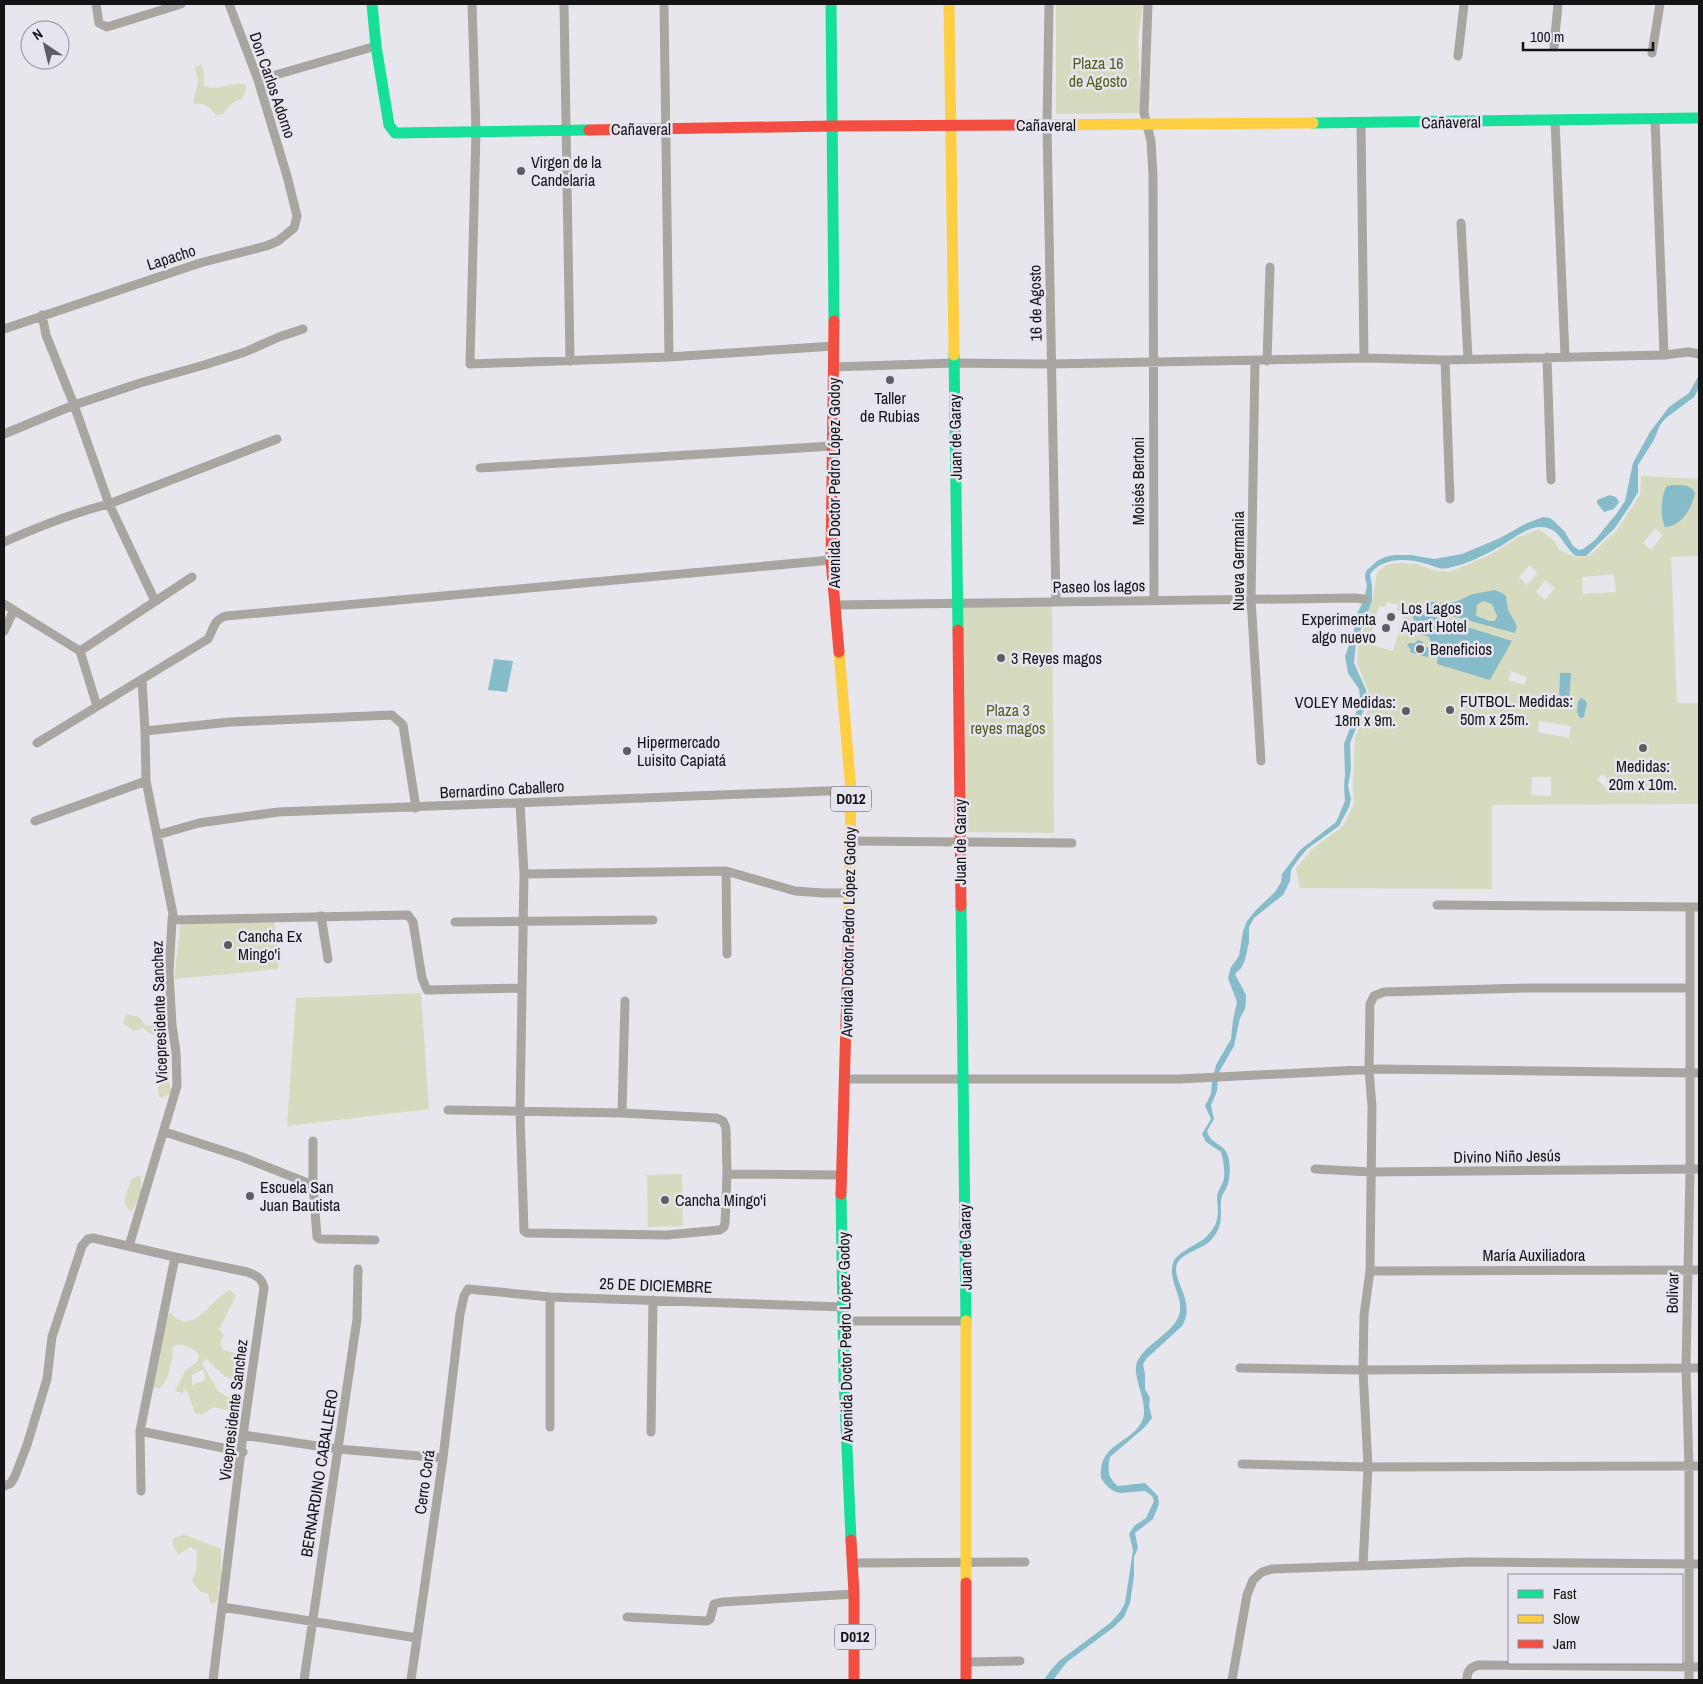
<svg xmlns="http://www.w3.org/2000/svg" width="1703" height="1684" font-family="'Archivo Narrow',sans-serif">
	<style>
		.green { fill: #d6dabf; fill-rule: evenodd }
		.water { fill: #86bcca; fill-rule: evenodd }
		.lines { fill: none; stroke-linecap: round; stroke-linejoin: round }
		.street { stroke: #a9a5a1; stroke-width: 9 }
		.fast { stroke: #16e098; stroke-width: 11 }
		.slow { stroke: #ffcf43; stroke-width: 11 }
		.jam { stroke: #f24e42; stroke-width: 11 }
		.poi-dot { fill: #5e5d61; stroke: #e6e4ee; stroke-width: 2 }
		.labels { text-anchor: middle; stroke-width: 5; stroke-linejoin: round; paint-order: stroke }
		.shield { fill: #e6e4ee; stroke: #535257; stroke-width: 1 }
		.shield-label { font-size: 15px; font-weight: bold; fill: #141316 }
		.park-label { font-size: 16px; fill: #555c1a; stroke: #e6e4ee }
		.street-label { font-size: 16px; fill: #141316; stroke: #e6e4ee }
		.poi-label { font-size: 16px; fill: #141316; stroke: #e6e4ee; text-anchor: start }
	</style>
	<rect width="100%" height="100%" fill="#e7e6ec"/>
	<path class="green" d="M1056 4H1143L1138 39 1141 113 1056 114Z
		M201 64 204 71V86C220 92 232 80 246 85L245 93 242 99C231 101 230 106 223 114L216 115C210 106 204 104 193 103L198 81 195 67Z
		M1641 476 1699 479V556L1671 557 1677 703H1699V804L1492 805V889L1300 888 1296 869 1311 850 1343 826 1354 804 1353 784 1355 737 1369 707 1368 691 1357 663 1358 645 1372 601 1377 573 1386 565 1400 563 1417 564 1432 570 1449 572 1488 556 1519 537 1539 529 1554 541 1559 550 1576 557 1589 556 1617 530 1640 495ZM1655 528 1663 535 1651 550 1643 543ZM1530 565 1538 573 1527 585 1519 577ZM1614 574 1616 592 1583 594 1582 577ZM1545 580 1555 588 1545 600 1536 592ZM1387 602 1398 605 1397 611 1404 613 1393 651 1368 644 1379 606 1385 607ZM1511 671 1527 677 1524 685 1508 680ZM1578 701 1587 708 1584 717 1578 715ZM1539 721 1571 726 1569 738 1538 732ZM1603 774 1612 785 1607 790 1597 779ZM1532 777H1551V796L1531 795Z
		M1052 606 1054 833 964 832 962 607Z
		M274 920 279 969 174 979 181 922Z
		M421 993 429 1109 287 1126 296 998Z
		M128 1014 139 1017 145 1025 155 1026 162 1022 164 1030 158 1035 151 1034 143 1028 133 1031 123 1023 125 1016Z
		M165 1079H168L172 1093 162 1098 159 1097 158 1087Z
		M682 1174 683 1226 648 1227 647 1175Z
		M137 1176H141V1196L132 1211C118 1204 128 1191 131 1180Z
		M230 1290 236 1295 219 1330 224 1335 220 1344 223 1350 244 1355C248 1364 248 1373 241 1380 226 1382 217 1368 206 1359L202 1363C207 1372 212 1381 217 1389 224 1399 234 1394 234 1411L213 1407 202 1415 195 1413 186 1388 182 1393 175 1391 185 1371 197 1362 199 1355C193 1348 183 1343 173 1346 173 1359 169 1379 160 1389L147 1385 163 1315 171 1313C193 1339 212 1297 230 1290ZM201 1370H204L205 1380 192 1385V1375Z
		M183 1534 221 1549V1578L218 1588V1599L214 1604 210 1603 209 1596 207 1593 200 1592 192 1581 196 1571 197 1550 190 1547 178 1555 173 1546V1539Z"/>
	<path class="water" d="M1699 375V388L1694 397 1666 418 1660 425 1654 440 1638 465V492L1631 504 1615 528 1586 556H1576C1563 547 1561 528 1542 527 1528 526 1513 539 1501 546 1485 555 1467 564 1448 568 1439 570 1435 566 1427 564 1407 558 1383 557 1370 574L1372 586V601L1356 642 1354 663 1366 690 1367 696 1366 705 1350 743 1351 769 1348 786 1351 799 1349 807 1339 826 1307 849 1298 860 1291 870 1290 881 1283 895 1254 918 1249 927V942L1245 960 1242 967 1235 974 1246 995V1002L1245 1009 1240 1018 1234 1046 1218 1074 1217 1091 1211 1105 1214 1119 1207 1131C1210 1144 1225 1144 1228 1156 1231 1166 1230 1178 1227 1187 1225 1191 1221 1196 1221 1201 1220 1217 1224 1226 1211 1240 1202 1250 1182 1252 1177 1264 1171 1280 1197 1302 1182 1326L1147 1358 1143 1364 1145 1374V1389L1150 1398 1149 1405 1152 1418 1145 1427 1110 1457C1107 1470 1108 1478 1118 1486L1145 1483 1158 1496 1159 1504 1153 1519 1135 1533 1138 1548 1134 1557V1576L1130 1603 1124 1617 1114 1627 1067 1662 1053 1680H1044L1050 1671 1059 1661 1110 1623 1120 1612 1125 1603 1133 1550 1129 1534 1134 1526 1146 1518 1154 1501 1152 1496 1145 1491 1120 1493C1112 1492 1105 1485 1101 1478 1098 1444 1129 1444 1141 1423 1152 1404 1129 1376 1138 1360 1147 1343 1173 1333 1179 1315 1185 1298 1167 1281 1173 1263 1176 1253 1196 1245 1205 1238 1210 1233 1216 1226 1217 1219 1219 1212 1217 1204 1217 1196 1218 1190 1223 1184 1224 1178 1225 1171 1223 1159 1221 1152L1206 1142 1202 1134 1211 1119 1205 1106 1211 1094 1212 1082 1216 1065 1231 1039 1233 1020 1237 1002 1228 978 1231 967 1239 956 1243 931 1247 921 1256 910 1275 892 1281 882 1282 874 1300 850 1336 822 1345 801 1344 785 1345 775 1344 744 1358 707 1360 698 1359 689 1348 673 1345 656 1353 635 1356 616 1364 599 1367 586 1365 577 1366 571 1377 561 1385 557 1394 555H1411L1434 559 1462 554 1500 538 1525 524 1543 517 1550 518 1555 522 1565 532 1573 546 1579 550 1583 549 1595 540 1617 513 1625 501 1633 463 1650 432 1669 407 1689 393Z
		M1672 485C1681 485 1691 484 1695 493 1692 508 1682 526 1665 527 1660 517 1661 495 1667 486Z
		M1610 495 1616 497 1619 502 1614 509 1604 512 1597 503V500Z
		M1495 590 1502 593 1506 596 1508 610 1517 626 1515 633 1426 609V601L1440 603 1455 602 1473 594ZM1483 601 1492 604 1497 616 1495 621H1490L1476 616 1477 605Z
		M1415 611 1512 641 1490 680 1437 664 1438 656 1432 649 1429 637 1420 634C1418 626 1409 620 1415 611ZM1458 647 1468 649 1470 654 1467 657 1455 654 1454 650Z
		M1418 640 1423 642V648L1428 647 1431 649 1432 655 1427 657 1410 652V648L1407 646 1409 643H1415Z
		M494 659 513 661 507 692 488 690Z
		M1560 673H1571L1569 703H1559Z
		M1581 698 1585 700 1587 704 1584 717 1580 718C1576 713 1577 707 1578 701Z"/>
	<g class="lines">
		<path class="street" d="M96 4 99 23 107 27 181 4
			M472 4 476 131 470 364 669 357 834 346
			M564 4 570 361
			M664 4 669 357
			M1049 4 1047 125 1056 601
			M1148 4 1144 113 1151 141 1153 175 1154 600
			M1554 47 1558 4
			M1652 53 1660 4
			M1458 56 1464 4
			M258 80 376 46
			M1655 119 1664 355
			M1555 120 1565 356
			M1361 123 1364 358
			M1461 223 1468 359
			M42 315 46 335 74 405 109 504 155 601
			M4 329 200 263 266 246 278 241 294 228 297 216 287 176 258 80 229 4
			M1547 357 1551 480
			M1445 360 1450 499
			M1255 361 1251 599 1261 761
			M1267 361 1270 267
			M833 367 954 363 1051 364 1364 358 1445 360 1664 355 1688 352 1699 354
			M4 434 74 405 140 383 204 365 245 352 279 337 303 329
			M480 468 832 446
			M4 542C38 527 72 513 109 504L277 439
			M4 604 80 651 97 706
			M835 605 1354 598 1364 599
			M4 631 14 610
			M80 651 192 577
			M142 680 145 731 146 781 173 914 172 920 408 915 413 922 422 978 427 990 522 988
			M145 731 230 722 392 715 403 725 416 808
			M37 743 208 639C214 629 213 620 226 616L831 560
			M520 803 524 874 520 1112 524 1231 527 1233 667 1235 720 1230 724 1227 725 1223 727 1174
			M35 821 146 781
			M157 835 199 823 278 812 851 790
			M851 841 1072 843
			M726 871 727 954
			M524 874 726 871 795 891 823 893H850
			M1437 905 1699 907
			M321 916 328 959
			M455 922 653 920
			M845 1079H1179L1379 1069 1699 1073
			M448 1110 622 1113 716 1118 723 1121 726 1128 727 1174 841 1175
			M622 1113 625 1001
			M165 1132 242 1157 313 1185
			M313 1141V1185L317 1237 320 1239 375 1240
			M1315 1169 1371 1172 1699 1169
			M129 1246 177 1086 176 1052 172 1025 169 973 172 920
			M175 1257 140 1431 243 1452
			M1370 1271 1699 1270
			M550 1297V1427
			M844 1321H966
			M1240 1368 1363 1370 1699 1368
			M140 1431 141 1491
			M651 1432 653 1300
			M243 1435 338 1449 443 1458
			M1242 1464 1368 1467 1699 1466
			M4 1486 11 1483 15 1476 27 1445 47 1379 52 1337 82 1246 88 1239 93 1238 175 1257 247 1272C256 1275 262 1278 264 1288L243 1435 213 1680
			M853 1563 1025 1562
			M1363 1565 1368 1467 1363 1370 1364 1315 1370 1271 1372 1107 1369 1069 1370 1004 1374 996 1384 992 1529 988H1690
			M222 1607 417 1638
			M627 1617 707 1621 710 1619 714 1604 722 1602 854 1594
			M966 1662 1020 1661
			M304 1680 357 1319 358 1269
			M411 1680 443 1458 460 1314 464 1296 468 1289 550 1297 843 1307
			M1232 1680 1247 1595 1253 1580 1262 1572 1272 1569 1469 1562 1699 1564
			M1467 1680C1467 1671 1470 1667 1479 1665L1699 1667
			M1689 1680V1466L1686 1368 1690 1169V907"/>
		<path class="fast" d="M372 4 376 46 389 125 395 133 589 130
			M831 4 834 321
			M1313 123 1699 118
			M954 355 958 630
			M961 906 966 1321
			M841 1194 844 1379 851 1540"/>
		<path class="slow" d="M949 4 954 355
			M1022 125 1313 123
			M839 652 851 790 849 920
			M966 1321V1583"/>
		<path class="jam" d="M589 130 831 126 1022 125
			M834 321 831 560 839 652
			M958 630 961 906
			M841 1194 849 920
			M851 1540 854 1594V1680
			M966 1583V1680"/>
	</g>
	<g class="poi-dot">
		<circle cx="521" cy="171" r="5"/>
		<circle cx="890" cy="380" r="5"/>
		<circle cx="1391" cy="617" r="5"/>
		<circle cx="1386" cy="628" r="5"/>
		<circle cx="1420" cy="649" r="5"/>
		<circle cx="1001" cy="658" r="5"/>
		<circle cx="1450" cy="710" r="5"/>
		<circle cx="1406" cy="711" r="5"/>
		<circle cx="1643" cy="748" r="5"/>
		<circle cx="627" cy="751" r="5"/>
		<circle cx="228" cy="945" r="5"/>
		<circle cx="250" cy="1196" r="5"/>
		<circle cx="665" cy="1200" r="5"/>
	</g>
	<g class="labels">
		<g class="shield">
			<rect x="831" y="786.5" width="40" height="25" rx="4"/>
			<rect x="835" y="1624.5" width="40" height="25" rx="4"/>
		</g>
		<g class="shield-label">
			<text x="851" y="804">D012</text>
			<text x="855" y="1642">D012</text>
		</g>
		<g class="park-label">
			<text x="1098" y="69">Plaza 16<tspan x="1098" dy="18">de Agosto</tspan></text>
			<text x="1008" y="716">Plaza 3<tspan x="1008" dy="18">reyes magos</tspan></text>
		</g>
		<g class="street-label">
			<text transform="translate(273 85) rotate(71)" y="6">Don Carlos Adorno</text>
			<text transform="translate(1451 122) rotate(-1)" y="6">Cañaveral</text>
			<text x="1046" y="131">Cañaveral</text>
			<text x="641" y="135">Cañaveral</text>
			<text transform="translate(171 257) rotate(-18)" y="6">Lapacho</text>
			<text transform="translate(1035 303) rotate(-91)" y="6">16 de Agosto</text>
			<text transform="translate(955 437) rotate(-91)" y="6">Juan de Garay</text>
			<text transform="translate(1138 481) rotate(-90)" y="6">Moisés Bertoni</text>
			<text transform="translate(834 483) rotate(-90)" y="6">Avenida Doctor Pedro López Godoy</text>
			<text transform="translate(1238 561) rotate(-90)" y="6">Nueva Germania</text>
			<text transform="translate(1099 586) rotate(-1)" y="6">Paseo los lagos</text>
			<text transform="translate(502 789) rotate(-3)" y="6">Bernardino Caballero</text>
			<text transform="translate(960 842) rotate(-90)" y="6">Juan de Garay</text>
			<text transform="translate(848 932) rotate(-89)" y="6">Avenida Doctor Pedro López Godoy</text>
			<text transform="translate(159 1012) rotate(-92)" y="6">Vicepresidente Sanchez</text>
			<text transform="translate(1507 1156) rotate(-1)" y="6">Divino Niño Jesús</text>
			<text transform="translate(965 1247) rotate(-91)" y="6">Juan de Garay</text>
			<text x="1534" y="1261">María Auxiliadora</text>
			<text transform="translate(656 1285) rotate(2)" y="6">25 DE DICIEMBRE</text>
			<text transform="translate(1672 1293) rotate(-89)" y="6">Bolivar</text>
			<text transform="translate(845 1337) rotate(-91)" y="6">Avenida Doctor Pedro López Godoy</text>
			<text transform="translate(233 1410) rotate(-83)" y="6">Vicepresidente Sanchez</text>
			<text transform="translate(319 1473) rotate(-81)" y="6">BERNARDINO CABALLERO</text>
			<text transform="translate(424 1482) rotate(-82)" y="6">Cerro Corá</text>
		</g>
		<g class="poi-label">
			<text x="531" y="168">Virgen de la<tspan x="531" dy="18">Candelaria</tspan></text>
			<text x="890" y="404" text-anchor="middle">Taller<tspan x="890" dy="18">de Rubias</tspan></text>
			<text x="1401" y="614">Los Lagos<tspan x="1401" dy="18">Apart Hotel</tspan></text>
			<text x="1376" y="625" text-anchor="end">Experimenta<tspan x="1376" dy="18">algo nuevo</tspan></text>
			<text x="1430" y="655">Beneficios</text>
			<text x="1011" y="664">3 Reyes magos</text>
			<text x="1460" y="707">FUTBOL. Medidas:<tspan x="1460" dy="18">50m x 25m.</tspan></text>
			<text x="1396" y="708" text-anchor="end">VOLEY Medidas:<tspan x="1396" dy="18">18m x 9m.</tspan></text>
			<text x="637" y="748">Hipermercado<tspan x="637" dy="18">Luisito Capiatá</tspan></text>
			<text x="1643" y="772" text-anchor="middle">Medidas:<tspan x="1643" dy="18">20m x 10m.</tspan></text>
			<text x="238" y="942">Cancha Ex<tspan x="238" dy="18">Mingo'i</tspan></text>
			<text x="260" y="1193">Escuela San<tspan x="260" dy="18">Juan Bautista</tspan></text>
			<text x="675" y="1206">Cancha Mingo'i</text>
		</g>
	</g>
	<rect width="1703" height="1684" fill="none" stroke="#141316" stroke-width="10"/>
	<rect x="1508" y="1574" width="175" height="90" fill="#e6e4ee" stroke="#929098"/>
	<rect x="1518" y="1590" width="25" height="8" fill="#16e098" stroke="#929098"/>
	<text x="1553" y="1599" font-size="15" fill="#141316">Fast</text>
	<rect x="1518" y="1615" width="25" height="8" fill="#ffcf43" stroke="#929098"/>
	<text x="1553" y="1624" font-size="15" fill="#141316">Slow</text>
	<rect x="1518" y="1640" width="25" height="8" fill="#f24e42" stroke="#929098"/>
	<text x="1553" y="1649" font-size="15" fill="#141316">Jam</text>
	<g transform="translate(45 45) rotate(325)"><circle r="24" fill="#e6e4ee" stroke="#929098"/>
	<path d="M0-4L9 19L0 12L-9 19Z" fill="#5e5d61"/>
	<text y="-8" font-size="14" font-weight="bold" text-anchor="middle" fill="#141316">N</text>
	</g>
	<path d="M1523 42v8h130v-8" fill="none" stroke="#141316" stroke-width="2.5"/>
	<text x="1530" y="42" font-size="15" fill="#141316" stroke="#e6e4ee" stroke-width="4" paint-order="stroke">100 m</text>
</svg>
